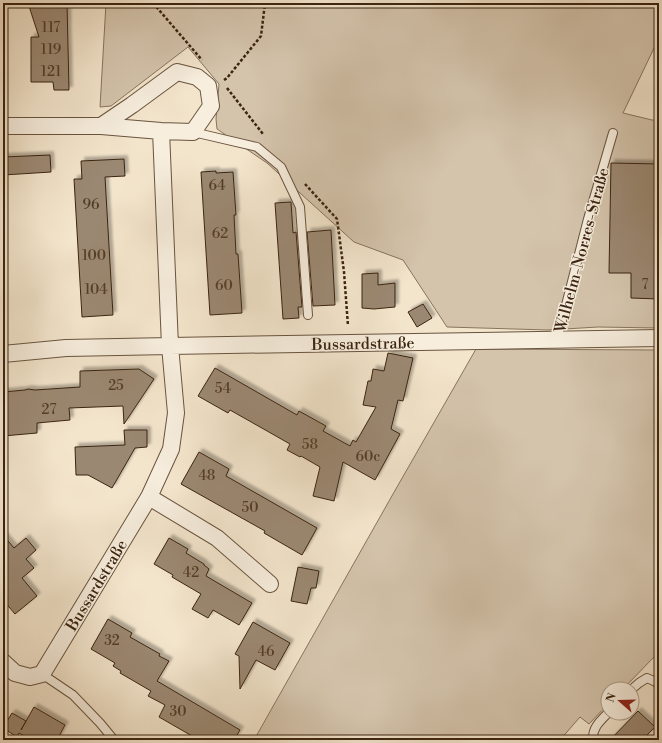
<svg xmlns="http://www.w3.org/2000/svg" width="662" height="743" font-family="'Libre Bodoni',serif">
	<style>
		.green { fill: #d4c4ac; stroke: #88745e }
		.building { fill: #9b8872; stroke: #3b2410; filter: url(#shadow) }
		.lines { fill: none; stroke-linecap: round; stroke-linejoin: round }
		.lane-casing { stroke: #69543f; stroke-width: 10 }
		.street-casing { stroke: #69543f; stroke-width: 18 }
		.path { stroke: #3b2410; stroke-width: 2.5; stroke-dasharray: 3 2; stroke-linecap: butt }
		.lane { stroke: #f7eede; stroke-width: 8 }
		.street { stroke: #f7eede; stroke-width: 16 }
		.labels { text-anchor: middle; stroke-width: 3; stroke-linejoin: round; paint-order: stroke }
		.number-label { font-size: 14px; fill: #533d28 }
		.street-label { font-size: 16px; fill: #3b2410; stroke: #f7eede }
	</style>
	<defs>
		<filter id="shadow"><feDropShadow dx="3.5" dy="-3.5" stdDeviation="1" flood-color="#0004"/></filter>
	</defs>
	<rect width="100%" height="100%" fill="#f3e5cc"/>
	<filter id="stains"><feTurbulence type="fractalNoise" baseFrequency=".005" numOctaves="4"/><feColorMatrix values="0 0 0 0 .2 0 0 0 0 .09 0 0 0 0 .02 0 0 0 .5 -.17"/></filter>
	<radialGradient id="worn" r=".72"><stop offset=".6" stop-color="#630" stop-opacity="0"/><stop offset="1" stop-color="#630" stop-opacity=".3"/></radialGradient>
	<path class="green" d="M106 3H654L659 11V47L655 46 623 113 652 120H659V328L598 327 548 330 447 327 403 260 354 242 267 163 217 129 216 119 219 84 188 47 111 106 100 107Z
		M476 349 659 350V666L654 657 623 689H608V704L589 724 580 717 560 740H254L393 494Z"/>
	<path class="building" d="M28 3H67L69 90H54L53 82H31V37H39Z
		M50 155 51 172 3 175V157Z
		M124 159 125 176 105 177 113 315 82 317 74 179H82L81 161Z
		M611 163 659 164V299L631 298V273H609Z
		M216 171V173L233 172 236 215H234L236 254H238L242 313 210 315 201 172Z
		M291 202 293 233 296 232 302 307H298L299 318 283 319 275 203Z
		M331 230 335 305 313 306 307 232Z
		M378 273V285L395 283V307L374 309 362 308V274Z
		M423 304 432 318 417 327 408 312Z
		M388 353 413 358 403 401 398 400 391 429 400 434 375 480 343 462 334 501 313 496 320 467 301 456 300 457 287 450 290 444 230 410 228 413 198 396 215 368 297 415 299 411 326 426 323 431 350 446 353 440 356 442 376 407 363 405 368 381H371L373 369 384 371Z
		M139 369 154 379 124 424 123 406 69 408 70 420 37 423V433L3 436V392L25 390 28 389 35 390 80 387V371Z
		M124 430H147V447L135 448 112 488 88 475H76L75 447 125 445Z
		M199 452 229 469 226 476 317 528 302 555 264 533 265 531 181 484Z
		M3 535 14 548 26 538 36 550 26 559 34 568 22 578 37 596 15 614 3 600Z
		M169 538 188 549 186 553 204 564V565L209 569 206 576 252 603 239 625 213 610 208 618 192 609 201 594 172 577 173 575 154 564Z
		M298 567 319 571 316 588H311L307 604 291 601Z
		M108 619 132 633 130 637 160 654 159 656 169 661 157 681 240 730 234 740H199L159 717 165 705 148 696 151 691 120 673 121 671 113 666 115 663 91 649Z
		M253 622 290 643 275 670 256 660 240 689 239 656 235 654Z
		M34 707 65 725 57 740H32L19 733 17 737 3 728 12 713 26 721 21 730Z
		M638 711 655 727 642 740H610Z"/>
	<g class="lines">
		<g class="lane-casing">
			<path id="lane" d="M193 132 257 147 281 167 300 207 308 315
				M557 339 565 309 588 219 613 133
				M42 674 73 695 100 723 114 740
				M632 689 639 683 647 678 656 682 659 686
				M593 740C592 728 600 721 608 713"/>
		</g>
		<g class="street-casing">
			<path id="street" d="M3 126H101L161 131 193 132 211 106 208 86 197 77 177 72 132 105 101 126
				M3 354 66 348 170 346 659 338
				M149 497 217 538 270 584
				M3 662 15 673 30 677 42 674 149 497 171 449 176 413 170 346 161 131"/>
		</g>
		<path class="path" d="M153 3 202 60
			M224 80 227 78 261 36 265 3
			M227 88 263 134
			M305 184 337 219 344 272 348 326"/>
		<use href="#lane" class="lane"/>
		<use href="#street" class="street"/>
	</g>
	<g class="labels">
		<g class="number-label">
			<text x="51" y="32">117</text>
			<text x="51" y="54">119</text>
			<text x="51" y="76">121</text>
			<text x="217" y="190">64</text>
			<text x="91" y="209">96</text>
			<text x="220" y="238">62</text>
			<text x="94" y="260">100</text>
			<text x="645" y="289">7</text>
			<text x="224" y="290">60</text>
			<text x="96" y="294">104</text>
			<text x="116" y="390">25</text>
			<text x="223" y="393">54</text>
			<text x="49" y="414">27</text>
			<text x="310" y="449">58</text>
			<text x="368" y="461">60c</text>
			<text x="207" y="480">48</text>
			<text x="250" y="512">50</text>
			<text x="191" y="577">42</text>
			<text x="112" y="645">32</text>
			<text x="266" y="656">46</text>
			<text x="178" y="716">30</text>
		</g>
		<g class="street-label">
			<text transform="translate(581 250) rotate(-75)" y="6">Wilhelm-Norres-Straße</text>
			<text transform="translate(363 343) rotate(-1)" y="6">Bussardstraße</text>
			<text transform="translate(96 585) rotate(-59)" y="6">Bussardstraße</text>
		</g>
	</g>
	<rect width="662" height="743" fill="none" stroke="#f3e5cc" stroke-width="16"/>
	<rect x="4" y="4" width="654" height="735" fill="none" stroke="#3b2410" stroke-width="2"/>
	<rect x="8" y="8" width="646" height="727" fill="none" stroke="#3b2410"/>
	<g transform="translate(620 701) rotate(290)"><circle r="19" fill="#f7eede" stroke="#ac9d8c"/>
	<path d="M0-3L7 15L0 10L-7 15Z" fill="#8f2418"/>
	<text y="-6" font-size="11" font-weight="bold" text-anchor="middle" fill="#3b2410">N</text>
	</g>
	<rect width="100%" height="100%" filter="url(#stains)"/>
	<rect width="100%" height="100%" fill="url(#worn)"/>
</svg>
